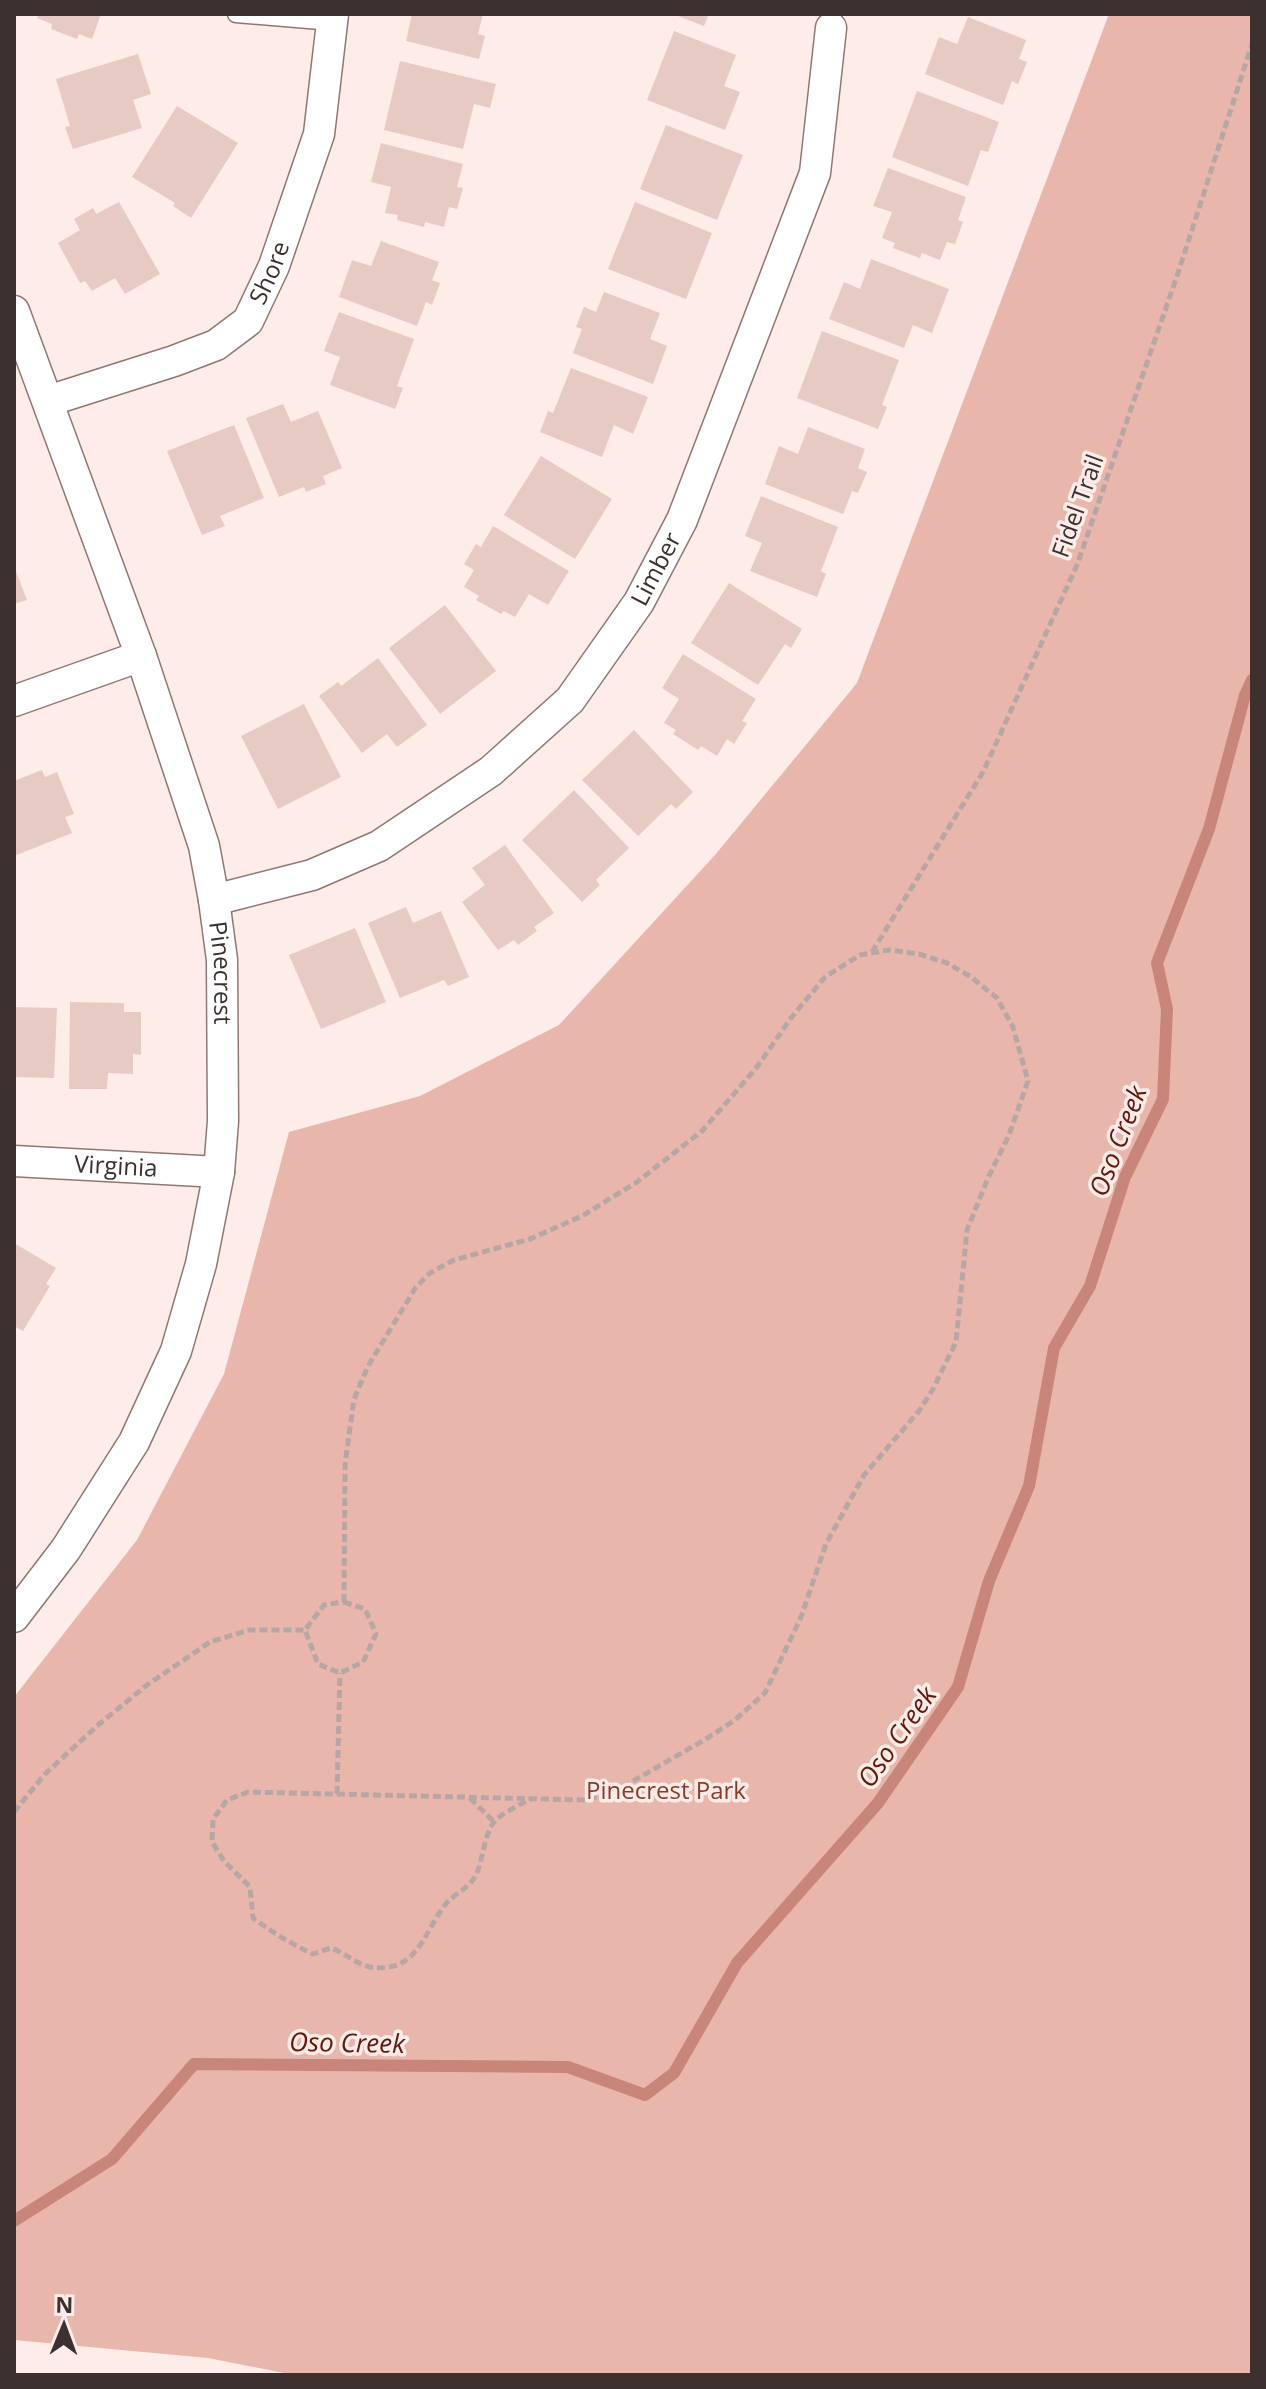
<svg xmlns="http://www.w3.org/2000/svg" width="1266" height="2389" font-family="'Open Sans',sans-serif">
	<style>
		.green { fill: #e9b6ab }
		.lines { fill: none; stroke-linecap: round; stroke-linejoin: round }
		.stream { stroke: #c78679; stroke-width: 12 }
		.building { fill: #e7cac4 }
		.service-casing { stroke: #917771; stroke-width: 19 }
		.minor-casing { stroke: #917771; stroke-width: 33 }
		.path { stroke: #b7a7a4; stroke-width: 5; stroke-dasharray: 8 4; stroke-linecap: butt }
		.service { stroke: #fff; stroke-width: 16 }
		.minor { stroke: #fff; stroke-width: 30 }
		.labels { text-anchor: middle; stroke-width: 7; stroke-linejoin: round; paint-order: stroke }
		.street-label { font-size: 24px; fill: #3c312f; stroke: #feece8 }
		.park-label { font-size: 24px; fill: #8b3a2c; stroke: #feece8 }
		.water-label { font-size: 26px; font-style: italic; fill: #65170a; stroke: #feece8 }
	</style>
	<rect width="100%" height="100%" fill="#feece8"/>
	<path class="green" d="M1109 14H1252V2375H294L208 2358 14 2340V1697L137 1540 224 1374 289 1132 420 1096 559 1025 715 855 857 683Z"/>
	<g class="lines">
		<path class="stream" d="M14 2221 112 2159 194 2064 568 2067 645 2095 674 2073 737 1963 878 1803 958 1687 989 1581 1029 1486 1054 1348 1090 1286 1125 1177 1163 1099 1167 1009 1157 963 1209 829 1245 695 1252 680"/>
	</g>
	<path class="building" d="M39 14H101L92 39 79 34 77 39 51 29 52 24 37 18Z
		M412 14H483L478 34 485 36 479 59 406 41Z
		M673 14H709L704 26Z
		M968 17 1026 40 1019 59 1027 62 1018 84 1012 81 1003 105 925 74 939 37 957 44Z
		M674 31 736 55 724 86 740 92 725 130 647 100Z
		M138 54 151 94 133 100 142 128 73 149 65 127 70 126 56 79Z
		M400 61 496 84 490 108 474 104 463 149 384 130Z
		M917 91 999 122 988 152 981 150 968 186 892 157Z
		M177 106 238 143 191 218 173 206 175 203 132 177Z
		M666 125 743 155 717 220 640 189Z
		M381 143 463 164 457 187 463 188 457 209 449 207 444 227 425 222 424 227 397 220 398 215 385 213 391 187 371 182Z
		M888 168 966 197 958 220 963 222 955 244 947 242 940 260 922 253 920 258 893 248 895 243 882 238 892 212 873 206Z
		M119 202 160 274 125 294 115 278 92 291 85 281 80 283 58 243 80 230 74 219 93 208 96 214Z
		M635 202 712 233 686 299 608 269Z
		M381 241 439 262 432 280 440 283 432 305 426 302 417 326 339 297 352 260 371 266Z
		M871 259 949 289 932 333 913 325 904 348 829 319 844 282 860 289Z
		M604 292 660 313 650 339 667 346 653 384 573 353 582 329 576 327 584 307 596 312Z
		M339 312 414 339 397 386 403 388 395 409 330 385 340 357 324 351Z
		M822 331 899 360 882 405 887 407 878 429 797 398Z
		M571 368 648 397 633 434 614 425 602 457 540 432 548 411 553 413Z
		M283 404 291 422 318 411 342 468 323 476 326 484 306 492 304 487 279 497 246 418Z
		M234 425 264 498 220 516 225 526 202 535 167 451Z
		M808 427 865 449 858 468 867 472 858 493 852 491 843 514 765 484 779 446 798 454Z
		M541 456 612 499 575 559 504 515Z
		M761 496 838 527 821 571 826 574 817 597 750 571 762 543 745 536Z
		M493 526 569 571 548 605 529 594 515 617 504 611 501 614 476 600 479 596 464 587 474 570 464 564 476 544 481 547Z
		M14 566 27 600 14 604Z
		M729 583 802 629 791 648 785 644 758 685 691 643Z
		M445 605 496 671 440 714 389 648Z
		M683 654 756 699 742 721 747 723 734 744 727 739 717 756 701 746 698 750 673 734 676 730 664 723 679 699 662 688Z
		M378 658 427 725 397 747 387 734 362 753 319 696 338 682 341 686Z
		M304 704 341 777 278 809 241 736Z
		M634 730 693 792 676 809 671 804 638 836 582 780Z
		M42 770 45 777 57 772 74 814 65 817 72 833 14 856V781Z
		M574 790 629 848 596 880 600 885 582 902 522 840Z
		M505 845 554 913 534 927 537 931 518 945 514 940 498 950 462 902 485 885 472 868Z
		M406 907 413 923 441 911 469 977 448 986 444 980 400 998 368 923Z
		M355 928 386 1002 321 1029 289 955Z
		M70 1002 124 1003V1012H141V1055L133 1054V1074L108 1073 107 1089H69Z
		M14 1007 57 1008 54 1078 14 1077Z
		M14 1243 56 1268 46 1284 50 1286 23 1331 14 1326Z"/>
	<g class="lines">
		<g class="service-casing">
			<path id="service" d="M236 14 332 22"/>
		</g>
		<g class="minor-casing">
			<g id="minor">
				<path id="s1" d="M14 311 141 656 204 846 214 900 222 960 223 1121 219 1172 201 1264 176 1351 134 1442 66 1549 14 1617"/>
				<path id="s2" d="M48 401 174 361 216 345 248 321 274 266 319 134 333 14"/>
				<path d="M14 701 141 656"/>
				<path id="s3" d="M214 900 312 875 379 846 491 771 570 700 639 602 682 520 815 173 831 28"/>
				<path id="s4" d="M14 1161 219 1172"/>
			</g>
		</g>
		<path class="path" d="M872 952 983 772 1077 565 1178 273 1252 44
			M344 1602 345 1464 354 1399 368 1366 416 1287 430 1273 454 1260 530 1239 582 1216 637 1182 702 1131 757 1067 791 1018 825 977 860 955 889 950 919 954 947 963 971 977 997 998 1013 1027 1028 1081 1009 1135 988 1178 967 1230 956 1342 933 1389 919 1411 864 1475 826 1544 801 1617 765 1693 735 1720 706 1739 621 1788 587 1800 248 1792 227 1800 213 1819 212 1842 224 1861 250 1887 253 1918C272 1932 291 1944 313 1954L331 1948C345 1953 356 1964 370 1967 418 1974 423 1933 445 1905 454 1893 469 1889 476 1875 483 1860 484 1835 494 1822 499 1815 521 1804 530 1799
			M344 1602 365 1609 376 1634 363 1662 340 1673 318 1664 305 1630 324 1605Z
			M337 1794 340 1673
			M470 1798 494 1822
			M14 1812 45 1774 98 1725 147 1685 210 1642 249 1630H305"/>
		<use href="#service" class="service"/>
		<use href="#minor" class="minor"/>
	</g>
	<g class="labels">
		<g class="street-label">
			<text dy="8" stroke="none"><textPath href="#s2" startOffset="270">Shore</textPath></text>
			<text transform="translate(1078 506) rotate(-70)" y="8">Fidel Trail</text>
			<text dy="8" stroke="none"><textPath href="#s3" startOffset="572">Limber</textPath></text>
			<text dy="8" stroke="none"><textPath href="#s1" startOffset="696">Pinecrest</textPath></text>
			<text dy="8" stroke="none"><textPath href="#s4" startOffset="102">Virginia</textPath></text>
		</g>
		<g class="park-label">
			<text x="666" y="1799">Pinecrest Park</text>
		</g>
		<g class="water-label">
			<text transform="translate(1118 1141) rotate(-69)" y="9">Oso Creek</text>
			<text transform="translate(897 1737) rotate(-55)" y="9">Oso Creek</text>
			<text transform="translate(347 2043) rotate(1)" y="9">Oso Creek</text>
		</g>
	</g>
	<rect width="1266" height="2389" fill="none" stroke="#3c312f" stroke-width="32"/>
	<g transform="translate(64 2325) rotate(1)" stroke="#feece8" stroke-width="6" paint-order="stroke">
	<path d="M0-6L14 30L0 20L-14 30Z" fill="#3c312f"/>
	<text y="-12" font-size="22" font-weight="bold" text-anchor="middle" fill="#3c312f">N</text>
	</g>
</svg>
